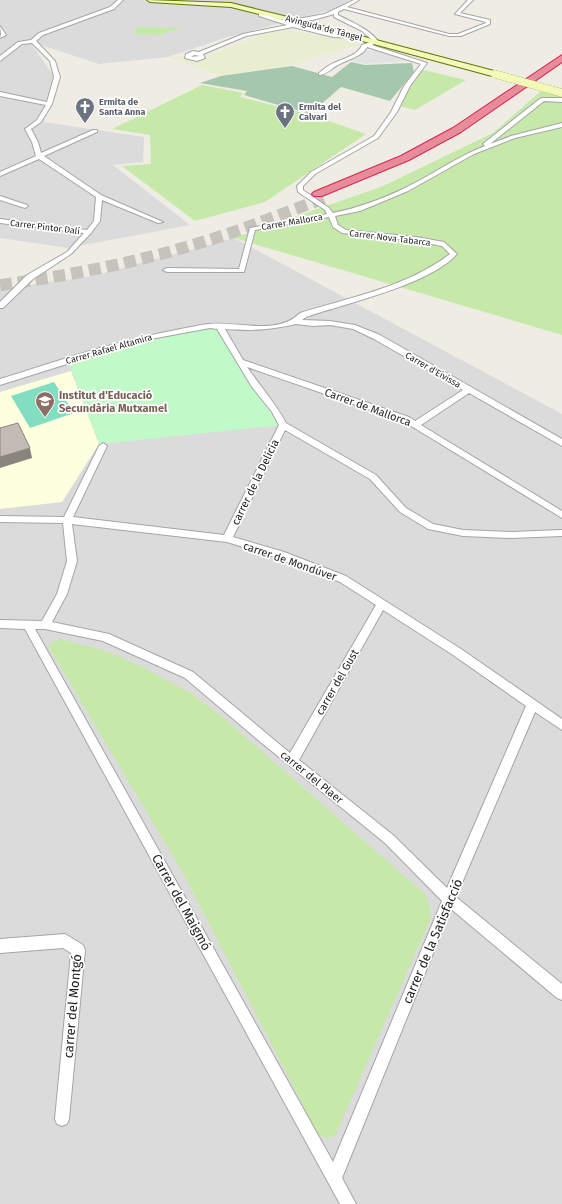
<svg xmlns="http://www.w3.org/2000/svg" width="562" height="1204" font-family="'Fira Sans',sans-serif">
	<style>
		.residential { fill: #dcdbdb }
		.education { fill: #fdffde }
		.farmland { fill: #eaeed0 }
		.grass { fill: #c6e9aa }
		.cemetery { fill: #a5c8ad }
		.park { fill: #c1f9c9 }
		.pitch { fill: #82dec0 }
		.parking { fill: #e2e2e2 }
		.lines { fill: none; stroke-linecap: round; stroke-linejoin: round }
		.highway-tunnel { stroke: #c5c3bc; stroke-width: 12; stroke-dasharray: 12 6; stroke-linecap: butt }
		.street-casing { stroke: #a5a5a5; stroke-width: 2 }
		.secondary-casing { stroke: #637605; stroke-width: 2 }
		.highway-casing { stroke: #da2459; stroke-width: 2 }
		.street { fill: #fff; fill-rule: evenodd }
		.secondary { fill: #f3f9b8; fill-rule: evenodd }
		.highway { fill: #e78c98; fill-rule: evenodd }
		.secondary-bridge-casing { stroke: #637605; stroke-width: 8; stroke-linecap: butt }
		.secondary-bridge { stroke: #f3f9b8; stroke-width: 8 }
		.shaded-wall { fill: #89847e }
		.building { fill: #c4bcb4; stroke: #89847e }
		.labels { text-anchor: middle; stroke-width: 3.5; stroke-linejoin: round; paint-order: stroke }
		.far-street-label { font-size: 9px; fill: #1e1e1e; stroke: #fff }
		.far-worship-label { font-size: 9px; font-weight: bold; fill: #5b616d; stroke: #fff; text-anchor: start }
		.education-label { font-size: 11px; font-weight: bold; fill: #785e54; stroke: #fff; text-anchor: start }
		.street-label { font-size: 11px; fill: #1e1e1e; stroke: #fff }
		.near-street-label { font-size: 13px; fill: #1e1e1e; stroke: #fff }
	</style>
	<rect width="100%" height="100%" fill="#efece4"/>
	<path class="residential" d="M0 0H349L335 9 228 37 168 57 99 64 29 41 54 76 44 122 144 137 143 162 113 165 190 225 68 248 0 238Z
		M234 238 562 414V1204H0V289L93 276Z"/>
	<path class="education" d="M71 371 99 444 62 502 0 509V392Z"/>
	<path class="farmland" d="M289 30 333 38 355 40 360 44 289 65 221 76 168 57 213 54 257 36Z"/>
	<path class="grass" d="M137 27 182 28 156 36 150 34H133Z
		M419 69 466 80 415 110 397 105Z
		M202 85 243 93 240 97 311 115 366 134 265 202 195 221 122 166 151 164 150 135 112 129Z
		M541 91 562 97V335L234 238 381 187 493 133Z
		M61 639 109 652 142 667 189 692 226 720 426 895 430 908V920L335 1136 327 1138 319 1136 183 873 48 646 53 642Z"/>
	<path class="cemetery" d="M351 62 365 65 412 63 414 72 390 101 341 87 310 114 244 95 247 91 200 83 221 76 292 66 332 77Z"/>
	<path class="park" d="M210 326 220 328 283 425 99 444 68 361 139 339Z"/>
	<path class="pitch" d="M54 382 74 413 30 428 11 396Z"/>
	<path class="parking" d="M377 50 416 60 366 64 353 61 367 51Z"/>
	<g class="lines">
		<path class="highway-tunnel" d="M0 285C65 276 130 264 193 245 238 232 281 214 325 198"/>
		<g class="street-casing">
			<path id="street" d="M118 0H123L114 9 43 35 36 41 55 61 60 77 52 104 41 122 31 129 38 142 41 153 93 130H97V132L44 156 101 195 163 222 158 223 102 200 100 221 91 233 71 254 33 279 3 308H0V302L27 275 67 252 84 233 0 223V219L87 230 94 221 96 197 39 159 0 176V172L36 156 32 142 25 129 37 120 46 105 0 96V92L47 102 54 77 50 61 32 43 22 44 0 61V56L18 42 31 40 39 33 110 7Z
				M354 0H359L347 7 449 34H458L486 23V22L455 14 468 0H473L460 13 490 20V24L461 36H449L344 9 338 12V15C353 23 368 28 379 42L372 45 427 63 410 86 397 112 378 138 315 174 303 186V190L329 208 333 213C357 208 380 200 403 189 431 176 456 157 485 146L483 144 484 143 541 98H562V102L544 101 490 144 511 136 562 123V127L515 138 474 154 408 191 360 211 335 216 338 225 346 230 416 237 444 242 457 254C429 285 347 303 306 317L302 320 330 321 355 325 380 335 562 439V446L469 393 421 425 562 511V518L403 421 247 367C260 386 275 403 286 423L376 475 406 508 433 524 463 530 512 532 562 530V536L512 538 463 536 428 529 400 512 370 479 285 430 233 537 284 552 346 576 461 649 562 719V730L535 712 456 897 562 984V1000L557 998 451 909 342 1178 356 1204H340L25 629 0 628V620L42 621 57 594 67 561 63 523 0 522V516L64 517 99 446 103 443 107 446 73 517 224 535 279 425 272 412 252 387 217 329 210 328 140 341 0 385V379C58 361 116 341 176 330 187 328 198 325 209 324 237 321 278 336 300 313 351 297 407 287 450 254L442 246 416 241 342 233 333 227 329 217 255 230 244 272H167L163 270 167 268 239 269 250 228 327 214 325 210 298 192 297 186 311 172 374 136 391 112 404 86 421 64 367 47C362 57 348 59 338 65 332 68 326 75 319 75V73C324 69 330 64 336 62 345 58 358 55 362 45L373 41 362 31 334 17V14L313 20 294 21 292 20 325 14ZM296 324 313 326 330 325 353 329 374 339 463 390 415 421 409 417 243 360 225 329C252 331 270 330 296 324ZM72 524 227 542 278 558 340 582 376 605 290 753 193 672 109 634 52 622 67 594 77 561ZM383 610 453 655 526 706 447 888 393 835 299 760ZM35 629H45L103 641 185 678 258 740 385 843 442 901 333 1162Z
				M261 11 263 12V14L321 31 360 37 358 38 333 37 293 27 246 36 203 54 205 58 197 61 185 58 186 54 193 51 199 52 243 34 287 25 259 16V12ZM194 55 200 56 191 57Z
				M0 26 6 35 0 38 1 34Z
				M0 196 27 205 28 206 25 208 0 200Z
				M65 934 83 945 85 950 69 1119 67 1124 62 1126 57 1124 55 1119 71 953 63 948 0 953V939Z"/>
		</g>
		<g class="secondary-casing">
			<path id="secondary" d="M147 0 231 3 296 19 498 72 499 74 498 76H492L292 22 231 7 150 2Z"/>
		</g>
		<g class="highway-casing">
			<path id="highway" d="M562 55V62L461 132 409 160 322 196H314L312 194 314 192 401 156 453 128Z"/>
		</g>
		<use href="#street" class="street"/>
		<use href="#secondary" class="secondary"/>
		<use href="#highway" class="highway"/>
		<g class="secondary-bridge-casing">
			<path id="secondary-bridge" d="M495 74 562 93"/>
		</g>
		<use href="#secondary-bridge" class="secondary-bridge"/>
	</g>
	<path class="shaded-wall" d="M30 448 32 458 0 468V457Z"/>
	<path class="building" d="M18 423 30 448 0 457V428Z"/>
	<defs>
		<g id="church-pin" transform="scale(1)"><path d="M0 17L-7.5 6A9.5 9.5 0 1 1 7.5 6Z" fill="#6b7280" stroke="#fff"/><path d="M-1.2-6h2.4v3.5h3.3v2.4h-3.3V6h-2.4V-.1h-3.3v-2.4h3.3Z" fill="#fff"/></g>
		<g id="school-pin" transform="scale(1)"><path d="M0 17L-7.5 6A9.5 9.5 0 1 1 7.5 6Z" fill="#8d6e63" stroke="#fff"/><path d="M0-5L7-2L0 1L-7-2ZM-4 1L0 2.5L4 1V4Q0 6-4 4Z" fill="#fff"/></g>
	</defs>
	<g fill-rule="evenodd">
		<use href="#church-pin" x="85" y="107"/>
		<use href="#church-pin" x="285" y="112"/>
		<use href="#school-pin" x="45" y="401"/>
	</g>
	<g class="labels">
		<g class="far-street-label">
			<text transform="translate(324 28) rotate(15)" y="3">Avinguda de Tàngel</text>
			<text transform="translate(292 222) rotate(-10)" y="3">Carrer Mallorca</text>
			<text transform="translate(45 227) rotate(7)" y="3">Carrer Pintor Dalí</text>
			<text transform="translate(390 238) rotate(7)" y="3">Carrer Nova Tabarca</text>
			<text transform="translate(109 349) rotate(-16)" y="3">Carrer Rafael Altamira</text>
			<text transform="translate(433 370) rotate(30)" y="3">Carrer d'Eivissa</text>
		</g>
		<g class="far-worship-label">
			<text x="99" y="105">Ermita de<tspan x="99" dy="10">Santa Anna</tspan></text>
			<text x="299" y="110">Ermita del<tspan x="299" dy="10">Calvari</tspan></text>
		</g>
		<g class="education-label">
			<text x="59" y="399">Institut d'Educació<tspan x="59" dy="13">Secundària Mutxamel</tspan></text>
		</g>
		<g class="street-label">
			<text transform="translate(368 407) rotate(20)" y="4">Carrer de Mallorca</text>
			<text transform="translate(255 482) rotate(-64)" y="4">carrer de la Delícia</text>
			<text transform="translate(290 561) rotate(19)" y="4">carrer de Mondúver</text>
			<text transform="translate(337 682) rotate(-60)" y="4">carrer del Gust</text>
			<text transform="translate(312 777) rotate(39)" y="4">carrer del Plaer</text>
		</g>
		<g class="near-street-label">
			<text transform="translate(182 902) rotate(61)" y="5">Carrer del Maigmó</text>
			<text transform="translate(432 941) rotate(-67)" y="5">carrer de la Satisfacció</text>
			<text transform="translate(72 1006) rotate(-85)" y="5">carrer del Montgó</text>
		</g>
	</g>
</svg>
